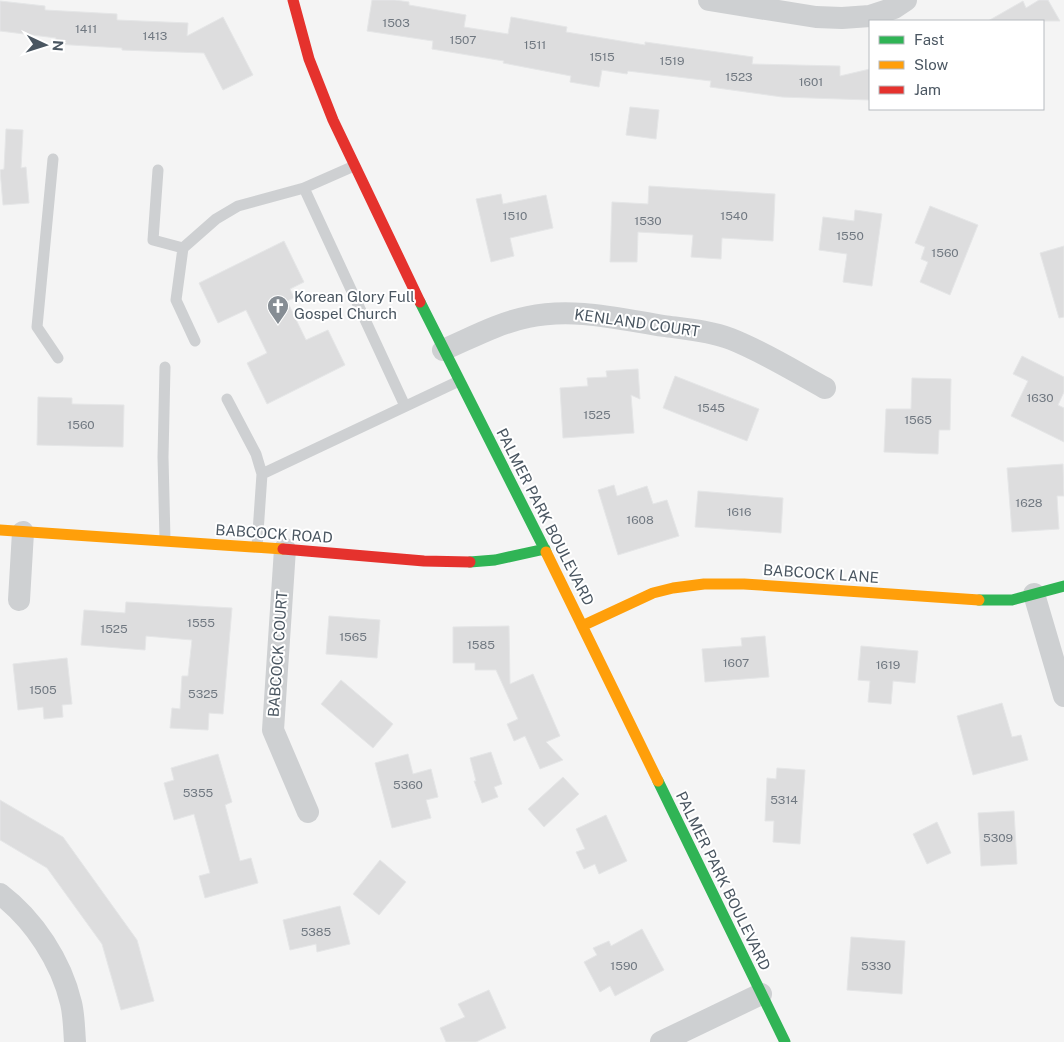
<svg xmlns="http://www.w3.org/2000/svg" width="1064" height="1042" font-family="'Public Sans',sans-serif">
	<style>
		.building { fill: #ddddde; stroke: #e5e6e7 }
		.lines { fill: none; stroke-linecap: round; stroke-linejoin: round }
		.lane { stroke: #ced0d2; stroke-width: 11 }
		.street { stroke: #ced0d2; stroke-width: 22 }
		.fast { stroke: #30b455; stroke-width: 11 }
		.slow { stroke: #ff9f0a; stroke-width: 11 }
		.jam { stroke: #e5322d; stroke-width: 11 }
		.labels { text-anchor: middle; stroke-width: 4; stroke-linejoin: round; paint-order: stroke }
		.number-label { font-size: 12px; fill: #707881 }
		.poi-label { font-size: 15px; fill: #4a5661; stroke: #fff; text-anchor: start }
		.street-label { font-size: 15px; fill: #4a5661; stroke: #fff }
	</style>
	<rect width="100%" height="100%" fill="#f4f4f4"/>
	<path class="building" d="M372 0H395L409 2V5L466 15 464 27 508 34 511 17 567 27 566 32 645 45V42L753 57 752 64 840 66V76L870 69V100L782 97 710 87 711 81 628 71 627 74 602 70 599 87 570 82 571 76 503 63 504 61 432 49 433 41 367 31Z
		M1039 0H1048L1060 21H988L1023 1 1026 8Z
		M0 1 45 6V10L117 14V20L188 23 187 36 223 17 253 75 223 90 204 53 122 50V48L55 44 56 38 0 31Z
		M630 107 659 110 656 139 626 135Z
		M6 129 23 130 21 168 26 167 29 203 3 205 0 170 4 169Z
		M649 186 775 194 773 241 722 238 721 259 691 257 693 235 638 232 637 262H610L612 202 648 204Z
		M501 194 503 204 546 195 553 228 510 238 514 256 491 262 476 199Z
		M930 206 978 225 950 295 920 282 928 262 921 259 925 247 915 243Z
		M855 210 882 214 872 286 843 282 847 254 819 250 823 217 854 221Z
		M284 241 304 282 290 289 294 298 287 301 306 340 328 330 345 365 267 404 247 363 267 353 246 310 218 323 199 283Z
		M1064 246V317L1059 318 1040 253Z
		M1022 356 1064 377V392L1058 405 1064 408V442L1011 416 1028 381 1013 374Z
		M638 369 640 399 631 395 634 433 563 438 560 388 588 386 587 378 607 377 606 371Z
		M675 376 759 409 747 441 663 408Z
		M912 378 951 379 950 430H939L938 454 884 452 886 409H911Z
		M38 397 72 398V404L124 405 123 447 37 445Z
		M1063 464 1064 496H1057L1059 529 1012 532 1007 468Z
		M614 485 617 496 647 486 653 504 667 500 679 536 618 555 598 490Z
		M698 491 783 498 781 533 695 527Z
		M126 602 232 608 223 714 209 713 208 730 170 728 172 708 180 709 182 676H188L192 640 146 636 145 650 81 645 84 610 125 613Z
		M329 616 380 620 377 658 326 654Z
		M509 626 510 684 533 674 560 736 546 742 563 760 540 769 525 736 514 741 507 724 518 719 496 670H475V663H453V627Z
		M765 636 769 677 705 682 702 649 742 646 741 638Z
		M861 646 918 651 915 683 893 681 891 704 868 702 870 681 858 680Z
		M67 658 72 704 62 705 63 717 44 719 43 707 18 710 13 664Z
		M341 680 393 724 373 748 321 704Z
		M1002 703 1012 737 1021 735 1028 760 973 775 957 716Z
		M491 752 502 784 494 787 498 797 482 803 474 781H476L470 758Z
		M218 754 232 802 225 805 240 861 251 858 258 883 205 898 199 876 210 873 194 814 174 820 164 783 174 780 171 768Z
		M408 754 413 774 431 769 438 797 426 800 431 818 392 828 375 763Z
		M777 768 805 770 800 844 773 842 774 821H765L767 778 776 779Z
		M563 777 579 794 544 827 528 809Z
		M0 800 63 837 137 940 154 1001 121 1010 102 944 47 868 0 840Z
		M1014 811 1017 864 981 866 978 813Z
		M606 815 627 861 599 874 595 864 584 869 576 852 585 849 576 829Z
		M937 822 951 853 927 864 913 834Z
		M380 860 406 882 379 915 353 894Z
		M340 906 350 944 317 952 316 944 290 950 283 920Z
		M642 929 664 970 615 996 610 986 600 992 584 962 597 955 593 948 609 941 611 946Z
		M851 937 905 941 902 994 847 990Z
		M489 990 506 1028 476 1042H446L440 1028 465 1017 458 1004Z"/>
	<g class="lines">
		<path class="lane" d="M53 159 37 327 58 358
			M158 170 153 240 183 248
			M304 188 405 406
			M195 341 176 300 183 248 216 219 238 206 304 188 354 166
			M227 399 256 454 262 474 257 547
			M262 474 459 381
			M165 540 163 457 165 367"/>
		<path class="street" d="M709 0 816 17 842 18 870 16 894 8 906 0
			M443 350C471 338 498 323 528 317 573 307 619 319 664 326 686 329 710 331 731 339 764 352 794 371 825 388
			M285 549 273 730 308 812
			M1034 594 1064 696
			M19 600 23 532
			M0 894C34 920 61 961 71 1003 74 1015 74 1029 75 1042
			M661 1042 761 994"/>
		<path class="fast" d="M420 302 546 552
			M470 562 495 560 545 549
			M979 600H1012L1064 586
			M658 781 785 1042"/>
		<path class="slow" d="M0 530 283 549
			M546 552 658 781
			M582 626 653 593 673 588 704 584H744L979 600"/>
		<path class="jam" d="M293 0 309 59 333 120 420 302
			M283 549 424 561 470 562"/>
	</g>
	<defs>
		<g id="church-pin" transform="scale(1.125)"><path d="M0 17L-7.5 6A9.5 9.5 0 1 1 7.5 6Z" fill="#868d94" stroke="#fff"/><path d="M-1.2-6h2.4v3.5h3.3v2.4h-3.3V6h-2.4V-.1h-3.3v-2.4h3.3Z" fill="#fff"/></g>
	</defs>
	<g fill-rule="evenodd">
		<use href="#church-pin" x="278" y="306"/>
	</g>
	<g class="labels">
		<g class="number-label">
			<text x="396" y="27">1503</text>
			<text x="86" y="33">1411</text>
			<text x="155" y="40">1413</text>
			<text x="463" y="44">1507</text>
			<text x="535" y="49">1511</text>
			<text x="602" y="61">1515</text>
			<text x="672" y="65">1519</text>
			<text x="739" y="81">1523</text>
			<text x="811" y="86">1601</text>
			<text x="515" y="220">1510</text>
			<text x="734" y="220">1540</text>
			<text x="648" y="225">1530</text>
			<text x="850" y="240">1550</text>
			<text x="945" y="257">1560</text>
			<text x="1040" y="402">1630</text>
			<text x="711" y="412">1545</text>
			<text x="597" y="419">1525</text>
			<text x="918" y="424">1565</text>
			<text x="81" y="429">1560</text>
			<text x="1029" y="507">1628</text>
			<text x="739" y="516">1616</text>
			<text x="640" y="524">1608</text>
			<text x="201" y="627">1555</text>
			<text x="114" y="633">1525</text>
			<text x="353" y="641">1565</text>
			<text x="481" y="649">1585</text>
			<text x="736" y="667">1607</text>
			<text x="888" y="669">1619</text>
			<text x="43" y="694">1505</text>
			<text x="203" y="698">5325</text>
			<text x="408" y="789">5360</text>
			<text x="198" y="797">5355</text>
			<text x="784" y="804">5314</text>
			<text x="998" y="842">5309</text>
			<text x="316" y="936">5385</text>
			<text x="624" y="970">1590</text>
			<text x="876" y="970">5330</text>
		</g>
		<g class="poi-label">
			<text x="294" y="302">Korean Glory Full<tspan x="294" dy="17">Gospel Church</tspan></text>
		</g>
		<g class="street-label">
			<text transform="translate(637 323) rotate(8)" y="5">KENLAND COURT</text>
			<text transform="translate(545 517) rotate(63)" y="5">PALMER PARK BOULEVARD</text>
			<text transform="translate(274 534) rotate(4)" y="5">BABCOCK ROAD</text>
			<text transform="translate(821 574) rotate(4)" y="5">BABCOCK LANE</text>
			<text transform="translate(278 654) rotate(-86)" y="5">BABCOCK COURT</text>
			<text transform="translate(723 881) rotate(64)" y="5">PALMER PARK BOULEVARD</text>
		</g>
	</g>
	<rect x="869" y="20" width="175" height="90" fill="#ffffff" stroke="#b7bbc0"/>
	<rect x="879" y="36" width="25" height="8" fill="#30b455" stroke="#b7bbc0"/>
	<text x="914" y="45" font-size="15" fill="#4a5661">Fast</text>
	<rect x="879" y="61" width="25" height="8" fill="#ff9f0a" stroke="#b7bbc0"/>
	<text x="914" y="70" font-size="15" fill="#4a5661">Slow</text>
	<rect x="879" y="86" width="25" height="8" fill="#e5322d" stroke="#b7bbc0"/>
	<text x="914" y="95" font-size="15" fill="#4a5661">Jam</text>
	<g transform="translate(45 45) rotate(94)" stroke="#ffffff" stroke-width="4" paint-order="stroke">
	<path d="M0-4L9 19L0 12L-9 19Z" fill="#4a5661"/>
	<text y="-8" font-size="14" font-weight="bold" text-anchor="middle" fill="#4a5661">N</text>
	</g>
</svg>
